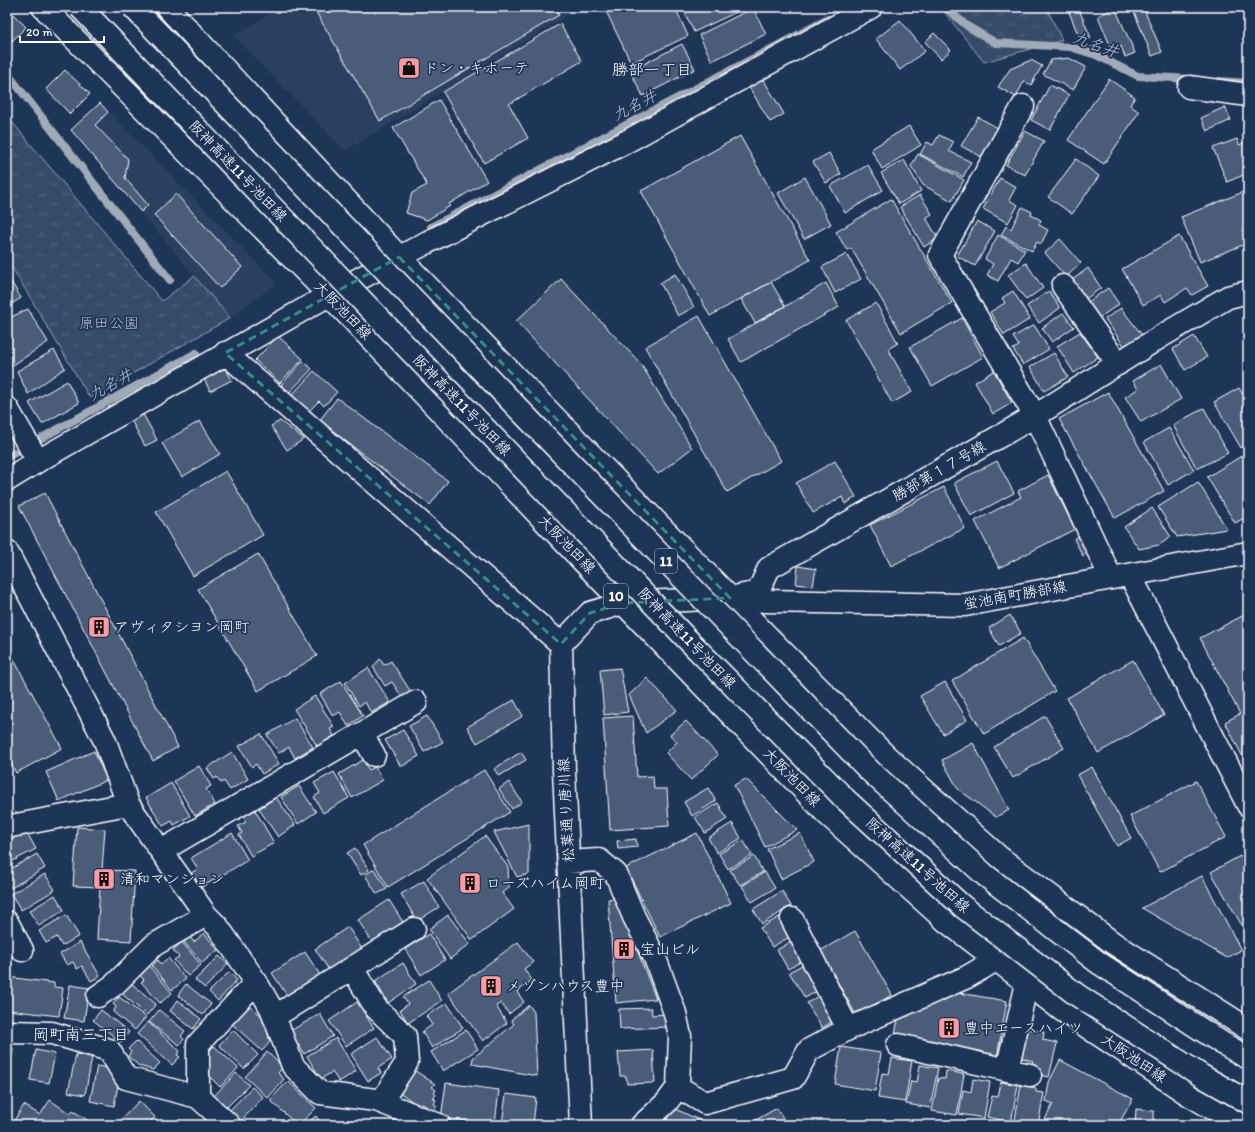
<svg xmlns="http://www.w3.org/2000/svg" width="1255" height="1132" font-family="Itim,'Klee One',sans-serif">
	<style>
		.built { fill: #2a4161 }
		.grass { fill: url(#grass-tufts); stroke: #9aa5b4 }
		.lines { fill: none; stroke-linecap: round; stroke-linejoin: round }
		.stream { stroke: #a0aab8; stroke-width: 8 }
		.building { fill: #4a5d79; stroke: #fff }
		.minor-casing { stroke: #fff; stroke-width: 25 }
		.major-casing { stroke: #fff; stroke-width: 25 }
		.minor { stroke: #1d3557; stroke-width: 22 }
		.major { stroke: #1d3557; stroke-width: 22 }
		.highway-bridge-casing { stroke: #fff; stroke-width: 25; stroke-linecap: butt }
		.highway-bridge { stroke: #1d3557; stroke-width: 22 }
		.marked { fill: none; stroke: #338b84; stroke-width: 3; stroke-dasharray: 8 5; stroke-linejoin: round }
		.labels { text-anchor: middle; stroke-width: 3.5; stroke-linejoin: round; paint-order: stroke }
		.shield { fill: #1d3557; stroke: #bbc2cd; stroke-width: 1 }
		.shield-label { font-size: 14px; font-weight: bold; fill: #fff }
		.poi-label { font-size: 15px; fill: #fff; stroke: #1d3557; text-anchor: start }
		.street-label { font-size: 15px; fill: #fff; stroke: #1d3557 }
		.park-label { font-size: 15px; fill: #b9c0ca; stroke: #1d3557 }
		.water-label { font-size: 16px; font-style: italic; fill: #b8c0ca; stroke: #1d3557 }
		.neighbourhood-label { font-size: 16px; fill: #fff; stroke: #1d3557 }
	</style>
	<defs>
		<pattern id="grass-tufts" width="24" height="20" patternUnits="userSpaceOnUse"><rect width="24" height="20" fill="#364b69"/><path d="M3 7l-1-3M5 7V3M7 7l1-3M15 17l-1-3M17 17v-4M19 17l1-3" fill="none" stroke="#546680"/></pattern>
	</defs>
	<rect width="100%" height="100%" fill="#1d3557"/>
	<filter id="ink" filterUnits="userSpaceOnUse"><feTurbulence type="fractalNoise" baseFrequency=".025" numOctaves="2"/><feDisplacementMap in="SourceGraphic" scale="8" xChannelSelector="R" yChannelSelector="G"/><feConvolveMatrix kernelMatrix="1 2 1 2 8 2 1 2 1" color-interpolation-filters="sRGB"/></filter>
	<g filter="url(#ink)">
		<path class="built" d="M281 7H581L345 151 234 36Z
			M100 103 277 283 230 318 71 130Z"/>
		<path class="grass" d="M940 7H1046L1062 40 984 62Z
			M7 116 162 301 194 276 230 318 90 398 7 259Z"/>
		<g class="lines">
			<path class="stream" d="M945 7 967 26 996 43 1070 47 1096 55 1138 76 1191 79
				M7 73 170 280
				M1219 81 1248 83
				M431 227 828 19
				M38 440 196 353
				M7 457 20 450"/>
		</g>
		<path class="building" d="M313 7H555L559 15 380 121Z
			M604 7H675L688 36 631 63Z
			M682 7H747L694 32Z
			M1067 7H1078L1091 38 1081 42Z
			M1132 7H1143L1162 52 1152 56Z
			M7 8 26 27 11 42 7 38Z
			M753 8 766 34 712 61 699 35Z
			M1115 8 1135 53 1125 57 1121 46 1112 50 1098 16Z
			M900 20 925 51 900 70 876 39Z
			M560 24 582 61 509 104 528 138 484 163 443 92Z
			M934 33 951 50 941 59 925 42Z
			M682 44 695 69 643 96 630 71Z
			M1069 58 1086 67 1073 90 1043 74 1051 60Z
			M1031 60 1042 66 1031 85 1024 81 1016 97 998 87 1010 69Z
			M65 70 90 94 70 114 46 89Z
			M763 79 784 114 770 122 749 87Z
			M1109 79 1135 97 1130 105 1139 112 1104 164 1068 140Z
			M1050 85 1069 95 1050 130 1031 120Z
			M439 100 487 181 449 204 450 206 427 220 406 213 412 193 427 185 393 128Z
			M100 103 108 112 95 125 128 159 125 178 148 205 141 212 71 130Z
			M1225 107 1231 120 1207 131 1201 118Z
			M978 117 998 128 982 157 961 146Z
			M909 126 921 145 882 169 871 149Z
			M1025 131 1044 141 1025 175 1006 165Z
			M939 135 953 142 949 151 971 162 963 177 920 154 927 142 933 145Z
			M740 136 810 260 710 316 641 191Z
			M1237 139 1239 145 1248 141V173L1227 182 1213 148Z
			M829 153 841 174 826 183 813 162Z
			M918 154 964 180 952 201 923 185 911 166Z
			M1076 159 1099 176 1072 214 1048 197Z
			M904 160 921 191 899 204 881 173Z
			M868 165 883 190 845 213 830 186Z
			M805 177 831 224 804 239 778 193Z
			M1000 178 1016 187 1009 200 1018 205 1008 223 983 209Z
			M1248 190V243L1200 262 1181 217Z
			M176 194 242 267 220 288 154 215Z
			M920 195 932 214 926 218 938 238 924 247 900 207Z
			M891 199 952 303 901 333 851 248 847 250 836 232Z
			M1022 207 1032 212 1031 215 1041 220 1039 225 1048 230 1041 244 1037 242 1032 251 1001 235 1006 226 1011 229Z
			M977 221 995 231 975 266 957 256Z
			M998 235 1025 250 1018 262 1011 258 998 281 987 275 993 264 985 259Z
			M1179 236 1208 286 1192 295 1187 288 1165 302 1161 295 1143 305 1122 269Z
			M1060 239 1081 263 1066 277 1045 253Z
			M847 254 861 279 835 293 822 267Z
			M1026 263 1043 288 1026 300 1008 275Z
			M1088 268 1101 288 1084 300 1071 281Z
			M675 274 694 307 678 316 660 283Z
			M7 275 21 298 7 307Z
			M561 279 641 364 692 448 658 474 516 321Z
			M771 282 785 306 755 323 741 299Z
			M826 283 839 307 741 362 728 339Z
			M1108 288 1119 304 1099 318 1088 302Z
			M1013 291 1030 319 1004 335 990 312 1005 303 1002 298Z
			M1049 291 1060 308 1039 323 1027 306Z
			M876 303 898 343 888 349 912 392 892 403 846 320Z
			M1121 308 1142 335 1125 347 1105 319Z
			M28 309 48 342 7 369V319Z
			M1063 313 1074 327 1052 342 1042 328Z
			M699 316 781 461 727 492 645 347Z
			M962 318 983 357 932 386 910 347Z
			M1034 325 1049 349 1023 365 1013 349 1019 346 1013 337Z
			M1080 332 1098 357 1074 373 1057 346Z
			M278 336 303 359 280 383 255 360Z
			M1194 336 1207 357 1185 370 1173 349Z
			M54 350 65 368 28 394 17 371Z
			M1054 353 1068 377 1044 391 1030 367Z
			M303 361 312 369 290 392 281 385Z
			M1161 364 1181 399 1141 422 1125 397 1138 389 1133 381Z
			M224 366 232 380 210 391 203 377Z
			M314 371 337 392 324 406 319 401 309 411 292 395Z
			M994 371 1012 403 993 414 975 382Z
			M67 381 79 403 42 424 29 403Z
			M1239 388 1244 396 1248 394V444L1241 448 1214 402Z
			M1108 392 1164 491 1115 518 1059 419Z
			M337 398 448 481 430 505 319 421Z
			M1204 408 1228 453 1197 469 1173 425Z
			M143 414 157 440 145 446 131 420Z
			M200 421 220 454 182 477 162 443Z
			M280 421 304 439 287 450 271 426Z
			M1169 428 1194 470 1168 485 1144 442Z
			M1248 452V516L1235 523 1207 477Z
			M835 461 856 497 845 504 842 497 813 513 796 483Z
			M997 461 1014 493 971 516 954 483Z
			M226 471 263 535 193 576 156 512Z
			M1048 475 1075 529 999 568 975 521 1021 497 1018 491Z
			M1198 482 1227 529 1177 537 1158 507Z
			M944 487 965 528 891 566 870 525Z
			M45 493 178 747 153 761 19 506Z
			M1152 508 1171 537 1159 545 1139 549 1124 527Z
			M1083 534 1093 550 1083 556 1074 539Z
			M258 554 317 656 258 691 198 589Z
			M798 566 816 569 813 586 796 584Z
			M1248 613V764L1247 765 1225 722 1240 714 1200 638Z
			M1010 615 1021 633 999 646 989 628Z
			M1023 638 1055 691 984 734 952 681Z
			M7 647 62 748 16 773 7 756Z
			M380 659 384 665 391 661 411 692 402 697 392 682 385 686 373 667Z
			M1133 660 1164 715 1098 753 1067 698Z
			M368 668 390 702 371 713 365 702 359 706 345 683Z
			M620 668 628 712 604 715 600 670Z
			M647 678 677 710 646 733 629 695Z
			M341 681 363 716 348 726 340 712 333 716 320 694Z
			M945 682 967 720 943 734 920 696Z
			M315 696 334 727 330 729 334 736 317 746 294 709Z
			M514 700 523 716 477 743 467 727Z
			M427 716 443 742 424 752 409 726Z
			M633 716 637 777 653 776 654 789H667L669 826 610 830 603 718Z
			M1045 716 1064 748 1013 778 994 747Z
			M295 718 313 747 295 758 289 747 279 753 267 735Z
			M686 721 718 755 691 780 666 753 677 742 670 735Z
			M403 730 419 756 401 767 385 740Z
			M261 734 279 764 262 774 256 764 252 767 239 746Z
			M973 743 1009 810 996 817 958 789 942 760Z
			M94 751 107 780 59 801 46 772Z
			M232 752 248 779 230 790 224 781 221 783 217 777 214 779 207 768Z
			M521 752 526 760 499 776 494 769Z
			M363 760 369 770 375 767 383 780 352 798 339 774Z
			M199 766 211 786 206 789 215 804 195 816 174 781Z
			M1092 767 1131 838 1117 846 1077 775Z
			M484 770 510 812 388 887 363 845Z
			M334 772 349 798 323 813 314 797 320 793 314 783Z
			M746 779 797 830 765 847 734 785Z
			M1196 781 1226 837 1160 872 1130 816Z
			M509 782 522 802 512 809 499 789Z
			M171 783 190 816 174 825 172 821 163 826 146 798Z
			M299 786 316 812 298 824 281 797Z
			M708 788 716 801 692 816 684 802Z
			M276 797 295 825 278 837 259 809Z
			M718 803 727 819 705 833 695 817Z
			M255 810 274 843 251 856 239 835 242 833 238 826 246 822 243 817Z
			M732 823 741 838 717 853 708 838Z
			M529 824V874L517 877 494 832Z
			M77 827 105 829 102 870 135 871 131 941 97 939 100 887 73 886Z
			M26 831 36 849 7 864V841Z
			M232 833 248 860 200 888 191 873 198 869 191 858Z
			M697 833 731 903 660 937 626 868Z
			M800 833 814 862 781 879 767 849Z
			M485 836 508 867 509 888 502 893 514 909 472 940 427 878Z
			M636 839 637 847 618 849 617 841Z
			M743 840 752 855 728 869 719 854Z
			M355 848 369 870 361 875 347 853Z
			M37 854 45 868 11 888 7 881V871Z
			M754 856 763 872 740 885 730 870Z
			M1240 856 1248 870V936L1211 872Z
			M374 869 387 889 377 894 365 875Z
			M765 872 775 888 752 902 742 886Z
			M45 874 55 890 21 910 11 894Z
			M1202 876 1241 950 1227 958 1142 908Z
			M424 881 439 907 417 921 401 894Z
			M782 891 791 906 762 924 753 909Z
			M55 895 64 910 39 926 29 911Z
			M617 898 656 999 616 1003 608 899Z
			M389 900 403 922 372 942 358 920Z
			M66 915 79 936 62 946 57 937 46 943 39 931Z
			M448 915 470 944 450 959 429 929Z
			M781 916 793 935 772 947 760 928Z
			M348 927 362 949 329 970 315 949Z
			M855 931 892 995 856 1015 820 951Z
			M204 933 218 950 202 963 184 942 190 937 194 942Z
			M429 934 445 960 421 975 405 949Z
			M792 941 804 960 788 969 777 950Z
			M80 942 100 976 91 981 82 966 77 969 73 962 67 965 60 954Z
			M182 942 201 965 188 976 174 960 179 957 173 950Z
			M518 942 533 962 524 969 532 980 517 992 524 1002 509 1014 501 1003 496 1006 507 1023 483 1041 448 993Z
			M305 952 320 975 288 997 272 973Z
			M219 956 228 964 205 988 195 980Z
			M168 958 186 979 172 990 152 966 158 960 161 964Z
			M403 963 416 984 388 1003 375 981Z
			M804 964 819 990 805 998 789 972Z
			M149 966 172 993 160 1003 141 982 144 980 139 974Z
			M229 972 237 980 218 1001 209 992Z
			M7 977 54 983V987L63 988 59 1016 7 1010Z
			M429 980 442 1001 408 1023 400 1010 408 1004 403 997Z
			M131 983 156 1004 147 1015 122 994Z
			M186 984 211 1004 203 1015 178 995Z
			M70 985 89 988 84 1021 64 1018Z
			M947 991 1007 1001 997 1057 894 1039 899 1014 909 1016 910 1010 937 998 945 1000Z
			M820 995 835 1020 822 1028 807 1003Z
			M119 997 146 1017 135 1030 113 1012 116 1007 113 1004Z
			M178 1000 201 1019 193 1029 170 1011Z
			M357 1002 374 1028 346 1046 329 1021Z
			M447 1003 463 1028 432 1048 422 1032 432 1025 426 1016Z
			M248 1004 264 1018 270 1042 262 1051 231 1023Z
			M529 1005 534 1012 537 1076 472 1064 473 1058 514 1024 511 1020Z
			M651 1008 652 1015 668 1014V1027L620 1029 619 1009Z
			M101 1010 129 1032 121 1042 93 1020Z
			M159 1010 185 1031 181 1036 184 1039 179 1045 149 1022Z
			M320 1014 333 1036 304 1054 290 1031Z
			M148 1022 180 1051 177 1055 180 1057 172 1065 137 1034Z
			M1025 1028 1044 1032 1043 1040 1057 1043 1049 1077 1035 1074 1037 1066 1032 1064 1033 1061 1022 1058 1023 1054 1019 1053Z
			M233 1030 258 1055 244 1069 219 1045Z
			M466 1030 478 1049 443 1071 431 1052Z
			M377 1037 392 1059 378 1068 381 1073 368 1081 351 1054Z
			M336 1038 356 1071 339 1082 332 1072 321 1079 307 1056Z
			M136 1041 160 1063 153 1070 139 1066 128 1056 131 1052 128 1049Z
			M214 1046 238 1068 220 1087 209 1076 205 1055Z
			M841 1047 881 1053 875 1091 835 1084Z
			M7 1048H13L10 1072H7Z
			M36 1050 55 1054 49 1083 30 1080Z
			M653 1050 655 1083 627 1084 626 1076H620L618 1052Z
			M267 1052 283 1067 278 1073 284 1079 268 1098 245 1077Z
			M76 1054 92 1057 85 1095 68 1092Z
			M892 1058 912 1061 905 1102 878 1098 882 1073 889 1074Z
			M1060 1060 1133 1099 1118 1125H1047L1043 1123 1053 1104 1046 1101 1049 1082Z
			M920 1065 938 1068 930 1108 906 1104 911 1081 917 1082Z
			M97 1066 107 1068 118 1085 114 1106 90 1101Z
			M414 1070 435 1084 432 1087 436 1090 434 1093 436 1095 433 1098 436 1100 434 1104 437 1106 433 1111 421 1103 419 1106 399 1092Z
			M946 1071 964 1074 957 1115 932 1111 938 1078 945 1079Z
			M236 1073 249 1085 225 1109 213 1097Z
			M973 1079 990 1082 984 1118 959 1114 963 1090 971 1092Z
			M288 1081 316 1108 299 1125H297L270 1100Z
			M1001 1082 1018 1085 1011 1122 987 1117 992 1096 998 1097Z
			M446 1083 499 1090 495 1124 441 1118Z
			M1021 1085 1036 1088V1092L1044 1093 1038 1125H1014Z
			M252 1087 263 1097 241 1121 230 1110Z
			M506 1094 536 1098 533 1125 502 1124Z
			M50 1100 70 1114 73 1111 92 1123 91 1125H11L24 1105 40 1115Z
			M139 1101 155 1117 149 1123 150 1125H116Z
			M673 1108 710 1125H665Z
			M777 1108 787 1125H747Z
			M1136 1109 1154 1111V1125H1135Z
			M316 1116 322 1125H304Z"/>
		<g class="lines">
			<g class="minor-casing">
				<path id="minor" d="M1189 87 1248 95
					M1023 106 940 255 1035 416 1111 578
					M1063 286 1118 364
					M225 353 561 644
					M7 408 38 461
					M7 480 38 461 329 295 426 243 624 143 871 7
					M7 552 105 741 128 804
					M1130 575 1248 805
					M740 599 765 601 965 605 1248 553
					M362 734 374 755
					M7 828 11 826 128 804 206 915 218 927 256 982 271 1008 293 1066 320 1093 376 1100 439 1125
					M161 851 416 702
					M568 862 599 860 616 874 634 917 655 958 675 1013 680 1036 678 1087 667 1102 642 1125
					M792 919 848 1029
					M7 922 22 950
					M352 968 376 1008 405 1036 407 1062 381 1102
					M98 996 114 985 154 945 206 915
					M274 1017 414 929
					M7 1032 52 1033 109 1050 126 1078 198 1097 229 1125
					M898 1045 1030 1075
					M1007 1070 1027 983
					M678 1087 705 1103 793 1078 809 1050 848 1029 967 977 996 960
					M198 1097V1044L256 982
					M581 1125 564 771 561 644 590 613 623 603 730 598 758 592 769 568 1035 416 1160 337 1228 297 1248 292"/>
			</g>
			<g class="major-casing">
				<path id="major" d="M43 7 329 295 598 577 827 814 946 921 1062 1010 1188 1094 1241 1125
					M167 7 399 257 772 641 886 756 999 857 1113 943 1248 1029"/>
			</g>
			<use href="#minor" class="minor"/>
			<use href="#major" class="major"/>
			<g class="highway-bridge-casing">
				<path id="highway-bridge" d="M80 7 689 641 845 799 962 906 1077 995 1202 1076 1248 1102
					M133 7 512 402 870 771 985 875 1099 963 1222 1043 1248 1058"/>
			</g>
			<use href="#highway-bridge" class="highway-bridge"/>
		</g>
	</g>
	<path class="marked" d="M399 257 730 598 623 603 590 613 561 644 225 353Z"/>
	<defs>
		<g id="shop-square" transform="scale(1.15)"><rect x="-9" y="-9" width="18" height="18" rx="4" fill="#ff9aa2" stroke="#1d3557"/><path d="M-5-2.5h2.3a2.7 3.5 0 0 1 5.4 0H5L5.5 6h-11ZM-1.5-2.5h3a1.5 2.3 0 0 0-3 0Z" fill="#111"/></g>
		<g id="building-square" transform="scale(1.15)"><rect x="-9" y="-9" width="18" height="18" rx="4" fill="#ff9aa2" stroke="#1d3557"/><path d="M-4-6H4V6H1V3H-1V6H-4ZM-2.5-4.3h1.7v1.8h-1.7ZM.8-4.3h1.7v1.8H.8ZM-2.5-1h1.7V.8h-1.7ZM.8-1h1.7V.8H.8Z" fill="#111"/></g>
	</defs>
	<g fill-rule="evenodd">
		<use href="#shop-square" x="409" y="68"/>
		<use href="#building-square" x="99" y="627"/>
		<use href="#building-square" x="104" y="879"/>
		<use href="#building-square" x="470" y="883"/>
		<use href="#building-square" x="624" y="949"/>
		<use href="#building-square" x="491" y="986"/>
		<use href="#building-square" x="949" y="1028"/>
	</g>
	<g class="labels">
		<g class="shield">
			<rect x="655" y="549" width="22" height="24" rx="3"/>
			<rect x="604" y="584" width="24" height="24" rx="3"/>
		</g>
		<g class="shield-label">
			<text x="666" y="566">11</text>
			<text x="616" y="601">10</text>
		</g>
		<g class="poi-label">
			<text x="424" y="73">ドン・キホーテ</text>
			<text x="114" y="632">アヴィタシヨン岡町</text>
			<text x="120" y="884">清和マンション</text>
			<text x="486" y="888">ローズハイム岡町</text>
			<text x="640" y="954">宝山ビル</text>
			<text x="506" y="991">メゾンハウス豊中</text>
			<text x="964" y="1033">豊中エースハイツ</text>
		</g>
		<g class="street-label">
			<text transform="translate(238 171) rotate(46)" y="5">阪神高速11号池田線</text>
			<text transform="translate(343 310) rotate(46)" y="5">大阪池田線</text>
			<text transform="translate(462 405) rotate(46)" y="5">阪神高速11号池田線</text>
			<text transform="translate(939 471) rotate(-30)" y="5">勝部第１７号線</text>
			<text transform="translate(567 544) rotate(46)" y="5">大阪池田線</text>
			<text transform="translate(1015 595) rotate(-10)" y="5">蛍池南町勝部線</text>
			<text transform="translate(687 638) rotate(46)" y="5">阪神高速11号池田線</text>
			<text transform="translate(792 777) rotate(46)" y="5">大阪池田線</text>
			<text transform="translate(566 810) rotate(-93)" y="5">松葉通り唐川線</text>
			<text transform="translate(918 865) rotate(42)" y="5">阪神高速11号池田線</text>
			<text transform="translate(1134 1058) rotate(34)" y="5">大阪池田線</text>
		</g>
		<g class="park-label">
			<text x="109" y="328">原田公園</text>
		</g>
		<g class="water-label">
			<text transform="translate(1096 44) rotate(19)" y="6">九名井</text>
			<text transform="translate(634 105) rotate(-28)" y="6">九名井</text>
			<text transform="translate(110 384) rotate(-29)" y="6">九名井</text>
		</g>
		<g class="neighbourhood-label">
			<text x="652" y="75">勝部一丁目</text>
			<text x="81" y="1040">岡町南三丁目</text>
		</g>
	</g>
	<rect width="1255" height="1132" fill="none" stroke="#1d3557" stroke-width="24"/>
	<rect x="12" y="12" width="1231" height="1108" fill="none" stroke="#fff" stroke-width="1.5" filter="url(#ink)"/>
	<path d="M20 36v6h84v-6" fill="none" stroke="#ffffff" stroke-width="2"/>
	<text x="26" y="36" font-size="12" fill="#ffffff" stroke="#1d3557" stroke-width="3" paint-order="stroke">20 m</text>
</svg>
